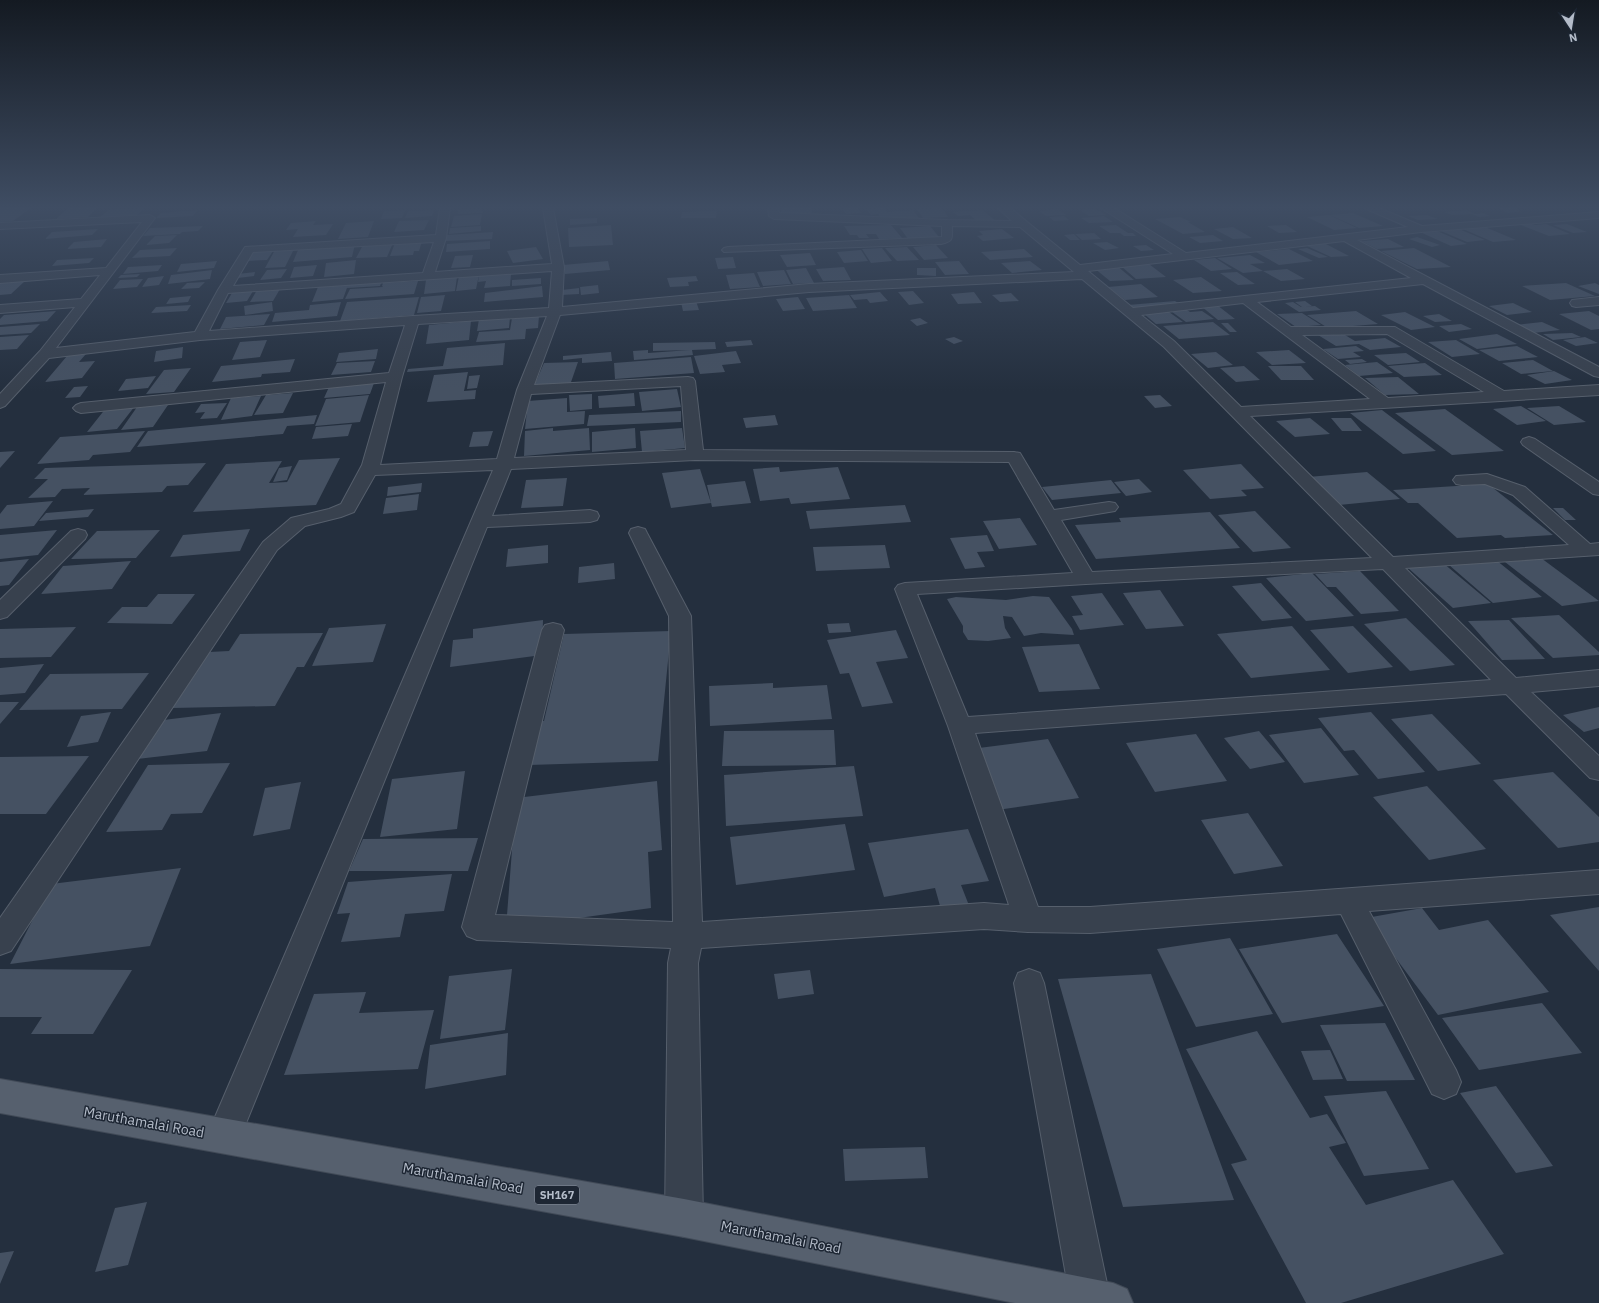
<svg xmlns="http://www.w3.org/2000/svg" width="1599" height="1303" font-family="'IBM Plex Sans',sans-serif">
	<style>
		.building { fill: #455162 }
		.lines { fill: none; stroke-linecap: round; stroke-linejoin: round }
		.minor-casing { stroke: #565f6c; stroke-width: 2 }
		.primary-casing { stroke: #414a57; stroke-width: 2 }
		.minor { fill: #38414e; fill-rule: evenodd }
		.primary { fill: #56606e; fill-rule: evenodd }
		.labels { text-anchor: middle; stroke-width: 3; stroke-linejoin: round; paint-order: stroke }
		.shield { fill: #1d2633; stroke: #878f9c; stroke-width: 1 }
		.shield-label { font-size: 11px; font-weight: bold; fill: #b4bcc9 }
		.near-street-label { font-size: 14px; fill: #b4bcc9; stroke: #1d2633 }
	</style>
	<rect width="100%" height="100%" fill="#242f3e"/>
	<path class="building" d="M0 208H31L13 221 0 222Z
		M68 208H97L88 217 56 219Z
		M144 208 137 215 100 217 109 210Z
		M482 208 483 213 458 214V210Z
		M781 208H812V214H781Z
		M842 208H858L861 213 846 214Z
		M877 208H884L887 212 913 210 919 218 882 220 878 214 871 215 866 209Z
		M942 208 948 217 923 218 917 209Z
		M1498 208H1515L1522 211 1508 213Z
		M1058 209 1066 215 1046 216 1039 211Z
		M1096 209 1106 215 1089 216 1080 210Z
		M197 210 193 216 156 218 161 213Z
		M405 210 402 218 381 219 384 211Z
		M434 210 432 216 405 218 408 211Z
		M982 210 996 221 978 222 970 215 958 216 953 212Z
		M1466 210 1475 214 1483 213 1490 216 1479 217 1472 214 1452 215 1444 212Z
		M717 211 716 218H681L682 212Z
		M1353 213 1383 226 1359 228 1330 215Z
		M482 214 480 225 451 227 454 216Z
		M1329 215 1357 228 1334 230 1307 217Z
		M1427 215 1438 219 1418 220 1408 216Z
		M1064 216 1069 220 1054 221 1049 217Z
		M1104 216 1113 222 1089 223 1081 218Z
		M1180 217 1191 222H1188L1205 232 1183 234 1155 219Z
		M597 218V223L570 225V219Z
		M429 220 424 230 394 232 399 221Z
		M316 221 313 225 333 224 326 235 293 237 298 229 286 230 291 223Z
		M374 221 368 237 338 239 346 223Z
		M1527 222 1535 225 1546 224 1570 234 1549 236 1516 223Z
		M1567 224 1587 232 1573 233 1553 225Z
		M611 225 613 245 569 247 568 228Z
		M891 225 902 238 879 239 876 234H866L869 238H859L857 235H850L844 226Z
		M1116 225 1128 233H1133L1136 236H1124L1120 233H1110L1099 226Z
		M1286 225 1297 232 1279 233 1267 226Z
		M203 226 198 231 182 232 180 234 143 236 150 228Z
		M481 226V231L449 234 450 228Z
		M930 226 939 237 908 239 900 228Z
		M1233 227 1252 238 1233 239 1214 229Z
		M1485 227 1516 240 1493 242 1463 229Z
		M98 229 92 235 45 239 52 232Z
		M1002 229 1014 238 983 241 977 236 983 235 979 231Z
		M1459 229 1485 240 1467 242 1441 231Z
		M1435 230 1467 244 1451 246 1420 232Z
		M493 232 492 239 445 241 447 235Z
		M1094 233 1101 239 1082 240 1075 234Z
		M1074 234 1080 240H1070L1064 235Z
		M177 235 169 243 146 245 155 236Z
		M1213 235 1223 241 1200 243 1189 237Z
		M1417 237 1440 245 1432 247 1409 239Z
		M107 239 101 247 67 249 74 242Z
		M1388 239 1404 247 1377 249 1361 241Z
		M422 241 419 251H414L413 255 390 256 395 243Z
		M490 241V249L446 252 447 244Z
		M1107 242 1119 248 1105 250 1093 243Z
		M393 243 387 257 356 258 363 245Z
		M1324 243 1349 256 1331 257 1305 245Z
		M355 244 352 257 293 262 298 250Z
		M936 245 948 258 924 260 913 247Z
		M1146 245 1154 250 1141 251 1133 246Z
		M536 247 543 259 513 263 507 251Z
		M907 247 919 260 897 261 885 248Z
		M177 248 170 256 132 258 140 250Z
		M882 248 892 261 871 263 862 249Z
		M1307 248 1328 257 1319 258 1298 249Z
		M1414 248 1451 267 1417 269 1381 251Z
		M294 249 285 267 265 268 275 250Z
		M1024 249 1033 257 990 260 981 252Z
		M1289 249 1313 261 1279 265 1256 252Z
		M861 250 868 261 844 263 837 252Z
		M273 251 267 260 246 261 252 252Z
		M810 253 816 265 787 267 780 255Z
		M473 255 470 267 451 268 455 256Z
		M1250 255 1265 263 1250 264 1263 271 1243 273 1217 258Z
		M733 257 736 268 718 269 715 258Z
		M94 258 89 263 52 266 57 260Z
		M1215 258 1232 269 1211 271 1194 260Z
		M356 260 354 274 324 277 326 263Z
		M217 261 214 268 177 272 181 264Z
		M608 261 610 270 565 274 563 265Z
		M959 261 969 274 945 275 935 262Z
		M1030 261 1042 270 1012 273 1001 263Z
		M1149 264 1166 277 1136 279 1121 266Z
		M162 265 158 271 123 274 128 267Z
		M317 265 313 276 290 278 294 267Z
		M1117 266 1134 280 1110 281 1094 268Z
		M844 267 851 280 823 281 816 269Z
		M806 268 814 283 793 284 786 270Z
		M917 268H936V276L917 275Z
		M287 269 281 278 260 280 267 270Z
		M1287 269 1305 279 1281 281 1263 271Z
		M212 270 210 279 168 284 171 275Z
		M784 270 791 284 763 286 757 272Z
		M255 272 254 276 238 278V274Z
		M1237 272 1255 284 1238 285 1220 273Z
		M754 273 760 287 730 289 726 275Z
		M140 274 137 277 118 278 121 275Z
		M511 274 510 286 484 288 486 281 478 282 479 276Z
		M479 275 476 289 456 291 459 276Z
		M164 276 159 285 142 287 148 278Z
		M696 276 698 281 688 282 689 286 670 287 667 278Z
		M457 277 455 291 424 294 426 280Z
		M1201 277 1222 291 1193 293 1173 280Z
		M541 278V284L512 286V280Z
		M143 279 137 287 113 289 120 280Z
		M25 281 11 294 0 295V283Z
		M418 281 414 294 345 299 350 289 383 287 382 286 383 283Z
		M205 282 199 288 181 289 187 283Z
		M381 283 380 286 347 288 348 285Z
		M1566 283 1595 296 1550 300 1522 286Z
		M1595 283 1599 285V294L1578 286Z
		M1141 284 1158 297 1125 300 1108 287Z
		M348 285 343 299 312 302 318 287Z
		M598 285 599 293 581 295 580 287Z
		M542 286 543 297 484 302 485 293Z
		M579 288V294L561 295 562 290Z
		M280 289 273 301 250 302 257 290Z
		M253 291 247 301 226 303 232 293Z
		M913 291 924 303 909 305 898 292Z
		M880 292 888 301 870 303 867 299 854 300 850 295Z
		M974 292 982 303 958 304 951 294Z
		M1011 293 1019 301 1000 302 992 295Z
		M445 295 441 311 417 313 421 297Z
		M849 295 857 308 813 311 806 298Z
		M191 296 188 302 166 304 170 298Z
		M419 297 414 315 340 321 347 302Z
		M798 297 805 309 783 311 776 299Z
		M696 301 699 310 683 311 681 302Z
		M1175 301 1180 304 1133 308 1128 305Z
		M1305 301 1312 306 1302 307 1295 302Z
		M272 302 273 311 245 315 244 306Z
		M341 302 337 316 272 322 275 313 309 310 310 305Z
		M1293 302 1301 307 1315 306 1321 310 1299 312 1285 303Z
		M1513 303 1532 312 1507 315 1489 306Z
		M191 305 187 311 151 313 156 307Z
		M1217 305 1235 319 1218 320 1201 306Z
		M1184 308 1190 312 1202 311 1214 319 1186 322 1168 309Z
		M56 311 47 321 0 325V319L4 315Z
		M1356 311 1378 324 1328 328 1307 315Z
		M1589 311 1599 316V329L1591 330 1559 314Z
		M1169 312 1183 322 1156 324 1143 313Z
		M1405 312 1435 327 1411 330 1381 315Z
		M1302 313 1321 325 1296 327 1277 314Z
		M270 314 264 325 220 329 226 317Z
		M1439 314 1452 321 1435 322 1423 316Z
		M539 316 538 328 526 329 525 339 476 342 479 332 510 330 512 318Z
		M510 317 509 328 477 331 479 319Z
		M920 318 928 323 917 326 910 320Z
		M471 321 469 340 426 344 429 325Z
		M1213 322 1230 335 1179 339 1163 326Z
		M1542 322 1560 330 1533 333 1516 325Z
		M1221 323H1228L1237 332H1230Z
		M40 324 31 333 0 335V327Z
		M1461 324 1472 329 1449 332 1439 326Z
		M1340 332 1355 341 1385 338 1401 347 1370 350 1359 344 1336 346 1318 335Z
		M1572 333 1581 337 1553 340 1543 334Z
		M1497 334 1517 344 1477 349 1459 339Z
		M29 335 17 349 0 350V337Z
		M954 337 963 341 954 344 945 339Z
		M1585 337 1598 343 1576 346 1563 340Z
		M267 340 260 357 232 360 240 342Z
		M751 340 753 345 727 347 725 342Z
		M1456 340 1480 354 1452 357 1428 342Z
		M715 342 716 349 692 350 693 355 634 360 633 351 648 350V353L690 350 653 351V343Z
		M505 343 503 365 407 372 408 369 443 366 447 348Z
		M1356 346 1364 351 1353 352 1361 357 1338 359 1323 349Z
		M1517 346 1538 357 1499 361 1479 350Z
		M183 347 182 358 154 362 156 351Z
		M378 349 376 359 336 362 339 353Z
		M1289 350 1306 363 1272 365 1256 352Z
		M736 351 741 363 722 365 725 372 700 374 694 356Z
		M611 352 612 361 582 363V358L563 360V356Z
		M1216 352 1233 365 1208 368 1191 354Z
		M1406 353 1420 362 1388 365 1374 355Z
		M86 354 79 362 95 361 82 378 45 382 67 356Z
		M691 357 694 373 615 379 614 363Z
		M295 359 290 372 262 374 261 377 212 382 221 366Z
		M1362 359 1367 362 1350 364 1345 360Z
		M1533 360 1553 371 1521 374 1502 363Z
		M375 361 371 372 331 375 337 363Z
		M578 362 570 385 534 386 544 363Z
		M1377 362 1393 373 1359 376 1345 365Z
		M1425 363 1442 375 1404 377 1388 366Z
		M1244 366 1260 380 1236 382 1220 368Z
		M1268 366H1301L1314 380H1281Z
		M191 368 174 392 146 394 164 370Z
		M1554 371 1572 380 1545 384 1527 375Z
		M468 372 464 391 476 390 475 399 427 402 434 375Z
		M480 375 477 388 467 389 469 376Z
		M156 376 148 388 118 391 126 379Z
		M1398 377 1419 394 1385 395 1365 378Z
		M374 383 370 394 324 398 329 387Z
		M88 386 80 397 65 398 74 387Z
		M677 389 681 407 642 411 639 392Z
		M293 393 283 413 254 415 266 395Z
		M634 393 635 406 599 408 598 396Z
		M592 394V409L570 411 569 395Z
		M369 395 360 422 315 426 326 399Z
		M1160 395 1172 406 1155 408 1144 396Z
		M261 396 252 416 221 420 231 398Z
		M567 398V412L585 411 584 424 525 429 528 401Z
		M227 403 217 418 200 419 205 412 195 413 201 404Z
		M168 405 153 427 121 430 137 407Z
		M135 406 117 429 87 432 106 408Z
		M1521 406 1546 421 1517 425 1493 409Z
		M1559 406 1586 422 1554 425 1527 408Z
		M1445 409 1504 451 1452 455 1395 413Z
		M1382 410 1436 451 1403 454 1350 413Z
		M681 411V422L587 426 589 415Z
		M317 415 314 424 287 426 283 434 137 447 148 431Z
		M775 415 778 425 746 428 743 418Z
		M1310 418 1330 434 1295 437 1276 421Z
		M1331 418H1351L1362 431H1342Z
		M352 424 348 436 312 439 316 427Z
		M553 428V431L589 428 590 450 524 456 525 431Z
		M635 428 636 448 592 452V432Z
		M682 428 685 448 642 452 640 431Z
		M145 431 130 452 93 455 89 460 37 464 60 437Z
		M493 431 488 446 469 447 473 432Z
		M15 451 0 468V452Z
		M340 458 316 505 193 512 226 464 282 461 269 483 287 482 286 484 299 460Z
		M206 463 188 485 167 486 162 492 83 495 90 488 62 489 55 497 28 498 48 479H34L45 468Z
		M1241 464 1264 488 1241 490 1247 496 1210 499 1183 470Z
		M292 466 287 480 273 482 279 468Z
		M779 467 780 472 838 467 850 499 791 504 789 498 760 501 753 469Z
		M700 469 711 503 671 508 662 473Z
		M1367 472 1400 499 1339 505 1308 477Z
		M567 478 563 506 521 508 526 480Z
		M1139 479 1152 492 1126 496 1114 482Z
		M1111 480 1121 493 1052 500 1042 487Z
		M745 481 751 503 712 507 707 485Z
		M422 483 421 492 387 496 388 487Z
		M1488 484 1553 535 1505 538 1501 535 1457 538 1418 503H1408L1393 490Z
		M419 494 417 510 383 514 386 498Z
		M53 501 34 526 0 529V514L7 505Z
		M905 505 911 522 810 529 806 511Z
		M1553 508H1563L1576 520H1565Z
		M94 509 88 517 39 521 46 513Z
		M1255 511 1291 548 1253 552 1218 515Z
		M1210 512 1240 548 1096 559 1075 525 1121 522 1119 518Z
		M1020 518 1037 545 999 549 983 521Z
		M250 529 240 551 170 557 183 535Z
		M57 530 38 555 0 559V535Z
		M160 530 136 558 71 559 97 531Z
		M987 535 994 551 977 552 985 567 965 569 950 538Z
		M548 545V563L506 567 508 549Z
		M885 545 890 568 816 571 813 547Z
		M1541 558 1599 601 1562 606 1505 562Z
		M29 559 9 585 0 586V562Z
		M1496 560 1542 597 1493 603 1449 565Z
		M131 561 112 589 41 594 63 566Z
		M614 563 615 579 578 583 579 567Z
		M1443 563 1491 603 1453 608 1407 567Z
		M1360 571 1399 611 1361 614 1336 587H1327L1315 574Z
		M1312 573 1354 616 1306 621 1266 578Z
		M1261 583 1292 618 1262 621 1232 586Z
		M1160 590 1184 626 1146 629 1123 593Z
		M1102 593 1124 625 1080 630 1072 616 1083 615 1071 596Z
		M158 594H195L172 624 107 623 122 607H147Z
		M1033 596 1049 597 1072 629 1074 635 1041 633 1024 636 1012 617 1003 616 1005 628 1011 638 988 641 968 640 963 632V626L947 599 956 597 1006 600Z
		M1559 615 1599 652V655L1553 658 1511 618Z
		M1406 618 1455 665 1410 671 1364 624Z
		M543 620 542 655 450 667 453 640 473 638V629Z
		M1509 620 1545 659 1502 660 1468 621Z
		M849 623 851 632 829 633 827 624Z
		M386 624 373 662 312 666 329 628Z
		M1292 626 1330 670 1251 678 1217 634Z
		M1353 626 1393 667 1348 673 1310 630Z
		M76 627 51 657 0 658V629Z
		M896 630 908 658 876 662 893 703 862 707 849 673 840 674 827 640Z
		M671 631 658 761 529 765 539 721H544L564 634Z
		M323 633 304 667H297L275 706 172 708 209 652 229 651 240 634Z
		M1079 644 1100 689 1039 692 1022 647Z
		M44 664 25 693 0 695V668Z
		M149 673 122 709 19 710 50 674Z
		M773 683V688L827 685 832 719 710 726 709 686Z
		M0 702H19L0 724Z
		M1599 707V728L1584 732 1563 715Z
		M111 712 98 742 67 747 81 716Z
		M1371 712 1425 772 1378 779 1354 750 1344 751 1318 718Z
		M221 713 207 751 137 759 155 721Z
		M1432 714 1481 764 1438 771 1391 719Z
		M1321 728 1359 775 1304 783 1269 735Z
		M834 730 836 765 722 766 724 731Z
		M1259 731 1285 762 1250 769 1224 738Z
		M1196 734 1227 781 1155 792 1126 743Z
		M1048 739 1079 798 997 810 971 749Z
		M89 756 46 814H0V757Z
		M230 763 202 813 171 814 162 830 106 832 148 765Z
		M854 766 863 816 726 826 724 775Z
		M465 771 457 829 380 837 392 779Z
		M1553 772 1599 817V842L1558 848 1493 780Z
		M657 781 662 850 648 852 651 908 506 928 516 798Z
		M301 782 290 829 253 836 265 788Z
		M1427 786 1486 849 1429 860 1373 797Z
		M1248 813 1283 866 1234 874 1201 820Z
		M845 824 855 870 736 885 730 837Z
		M968 829 989 881 961 885 970 908 942 913 935 888 884 897 868 843Z
		M478 838 468 871H349L363 839Z
		M181 868 150 946 10 964 51 884Z
		M452 874 444 911 405 914 400 937 341 942 350 913 337 914 348 882Z
		M1599 907V971L1550 915Z
		M1422 908 1439 930 1488 920 1549 992 1438 1015 1366 918Z
		M1337 934 1384 1006 1282 1023 1239 949Z
		M1230 938 1273 1014 1196 1027 1157 949Z
		M0 969 132 970 93 1034H31L42 1017H0Z
		M512 969 505 1030 440 1039 449 976Z
		M810 970 814 994 778 999 774 974Z
		M1151 974 1234 1200 1123 1207 1058 979Z
		M366 992 359 1013 434 1010 418 1069 284 1075 314 994Z
		M1542 1003 1582 1053 1479 1070 1442 1018Z
		M1385 1023 1415 1080 1347 1081 1320 1025Z
		M1257 1031 1310 1118 1327 1114 1346 1143 1329 1147 1366 1205 1453 1180 1504 1254 1341 1303H1306L1231 1164 1247 1160 1186 1049Z
		M508 1033 506 1075 425 1089 430 1045Z
		M1330 1050 1343 1079 1313 1080 1301 1051Z
		M1496 1086 1553 1166 1516 1173 1460 1093Z
		M1386 1091 1429 1169 1364 1176 1324 1096Z
		M925 1147 928 1178 845 1181 843 1149Z
		M147 1202 128 1265 95 1272 115 1208Z
		M14 1251 0 1284V1253Z"/>
	<g class="lines">
		<g class="minor-casing">
			<path id="minor" d="M440 208H450L446 238 435 272 552 264 543 208H553L564 267 562 307 809 284 1074 272 1020 227 952 226C952 239 954 241 941 244L724 252 722 250 724 248 728 247 942 237V226L774 219 769 216 768 208H778L779 213 947 220 1012 221 998 208H1010L1080 265 1173 254 1101 208H1114L1186 253 1408 227 1364 208H1379L1422 226 1599 212V218L1421 232 1357 240 1599 367V377L1594 376 1423 284 1257 302 1291 327H1395L1504 391 1599 385V395L1250 416 1393 557 1569 545 1513 495 1485 484 1462 485 1456 484 1453 480 1456 476 1487 474 1525 487 1590 544 1599 543V555L1405 568 1516 678 1599 670V686L1531 692 1599 756V780L1590 778 1506 694 975 733 1038 907H1090L1599 870V894L1369 911 1456 1070 1461 1082 1456 1094 1444 1099 1432 1094 1341 914 1090 933 1028 932 984 929 701 948 698 963 703 1218 697 1231 684 1237 671 1231 665 1218 668 963 671 948 477 940 467 936 462 927 542 630 545 625 553 623 561 625 564 630 495 915 673 922 669 616 629 533 631 529 638 527 645 529 647 533 691 616 702 922 984 903 1009 905 948 726 895 589 898 585 905 583 1073 573 1009 462 695 460 511 469 492 516 590 510 597 512 599 516 597 520 590 522 487 527 236 1148 224 1153 212 1148 207 1136 212 1124 493 470 375 475 354 512 341 517 305 526 277 550 11 951 0 955V918L263 542 291 518 329 509 341 504 362 465 386 382 81 413 76 411 73 408 76 405 81 403 389 373 405 325 200 340 49 358 5 406 0 408V394L40 351 75 307 0 313V305L81 299 100 275 0 283V275L106 268 142 222 0 229V223L150 215 155 218 56 348 195 332 218 290 245 247 436 235ZM1344 241 1411 278 1133 308 1088 271ZM434 242 423 273 233 286 253 252ZM552 271 549 308 413 316 209 331 228 293ZM1082 279 1164 347 1372 558 1092 572 1061 520 1115 511 1118 507 1115 503 1109 502 1054 510 1020 453 1014 452 703 450 695 381 693 378 688 377 534 385 560 315 809 292ZM1243 303 1370 399 1241 407 1174 341 1141 315ZM547 316 517 390 497 459 380 465 402 377 418 324ZM1387 334 1484 392 1388 398 1302 335ZM681 386 686 450 514 458 531 394ZM1383 569 1491 680 968 717 917 594 1086 584Z
				M1599 297V305L1576 307 1572 306 1570 303 1572 300Z
				M1529 437 1535 439 1599 482V495L1593 494 1523 445 1521 442 1523 439Z
				M78 529 85 531 87 535 85 539 7 617 0 619V600L71 531Z
				M1029 969 1040 973 1044 983 1110 1298 1108 1303H1072L1070 1298 1014 983 1018 973Z"/>
		</g>
		<g class="primary-casing">
			<path id="primary" d="M0 1079 684 1199 1113 1283 1127 1289 1133 1303H1015L684 1237 0 1113Z"/>
		</g>
		<use href="#minor" class="minor"/>
		<use href="#primary" class="primary"/>
	</g>
	<linearGradient id="sky" x2="0" y2="1"><stop stop-color="#141a22"/><stop offset="0.53" stop-color="#3f4d63"/><stop offset="1" stop-color="#3f4d63" stop-opacity="0"/></linearGradient>
	<rect width="1599" height="391" fill="url(#sky)"/>
	<g class="labels">
		<rect class="shield" x="535" y="1186" width="44" height="18" rx="3"/>
		<g class="shield-label">
			<text x="557" y="1199">SH167</text>
		</g>
		<g class="near-street-label">
			<text transform="translate(144 1122) rotate(10)" y="5">Maruthamalai Road</text>
			<text transform="translate(463 1178) rotate(10)" y="5">Maruthamalai Road</text>
			<text transform="translate(781 1237) rotate(11)" y="5">Maruthamalai Road</text>
		</g>
	</g>
	<g transform="translate(1571 28) rotate(168)" stroke="#1d2633" stroke-width="3" paint-order="stroke">
	<path d="M0-3L7 15L0 10L-7 15Z" fill="#b4bcc9"/>
	<text y="-6" font-size="11" font-weight="bold" text-anchor="middle" fill="#b4bcc9">N</text>
	</g>
</svg>
